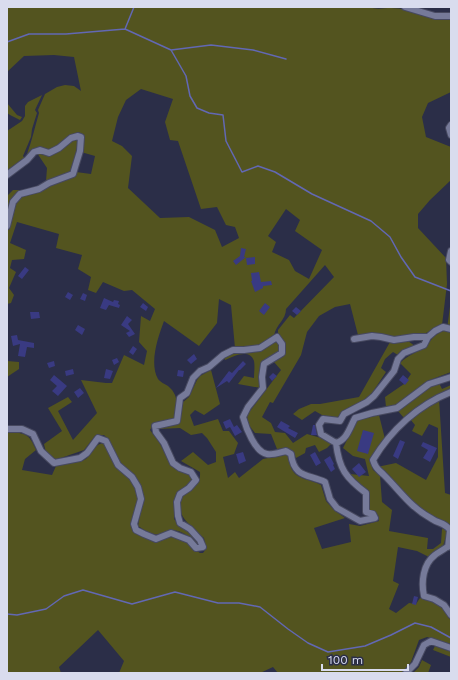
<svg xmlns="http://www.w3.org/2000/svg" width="458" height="680" font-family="'Work Sans',sans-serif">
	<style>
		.green { fill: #53541f; fill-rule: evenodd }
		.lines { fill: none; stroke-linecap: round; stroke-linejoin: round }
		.stream { stroke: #6268b4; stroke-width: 1.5 }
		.building { fill: #393a82 }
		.street-casing { stroke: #474960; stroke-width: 8 }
		.street { stroke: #767a99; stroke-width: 6 }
	</style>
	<rect width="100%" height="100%" fill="#2b2e48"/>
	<path class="green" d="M7 7H369C377 10 383 8 391 8 411 9 432 14 451 19V92L428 103 422 117 426 137 451 147V180L430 200 418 214V228L446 258 447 284 442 325 424 334 395 338 379 334 358 335 350 304 335 307 319 316 307 332 301 355 273 403 270 402 262 417 271 423 275 432 285 433 293 443 307 434 321 438 331 444 327 448 319 452 315 445 306 448 305 453 296 458 292 451 286 448 277 449 271 434 255 433 248 424 247 415 281 370 274 362 284 356 285 344 278 335V330L290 315 294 318 334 277 325 265 286 309C286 320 276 324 274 336L258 347 235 348 231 305 219 299 217 323 199 346 164 321C158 337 149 363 158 379 160 382 165 384 168 386 179 395 178 407 175 420L153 425 150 430 159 442 171 465 190 475 193 480 176 499 174 508V519L179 524 187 529 197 542 199 546C192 539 182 529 170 530 167 531 164 534 161 534 153 536 144 530 138 526L143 499 121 464 109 440 104 435 95 436 84 450 55 460 46 453 44 444 62 431 48 408 68 397 72 402 58 411 73 440 97 413 81 380 106 383H112L124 355 144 365 147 351 139 342 141 316 150 321 155 309 132 290 124 291 103 282 96 293 88 290 91 277 78 269 82 255 56 248 59 234 17 222 10 243 26 250 24 259 12 260 10 268 16 272 9 288 14 295 11 303 7 304C7 280 2 214 19 198L76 172 91 174 95 156 81 152 84 137 79 132C70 134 65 141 57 146 48 151 37 154 27 157V154C32 140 35 127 39 113L38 110 45 94 57 87 65 85 74 86 81 91 74 57 54 55 24 56 7 72ZM141 89 173 99 165 122 170 140 178 141 201 209 217 207 226 225 235 227 239 238 222 247 215 230 189 217 160 218 128 188 132 156 122 146 112 141 118 117 126 100ZM286 209 300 220 295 231 322 250 309 279 295 271 289 260 272 252 276 242 268 236Z
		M42 95 35 110 37 113 32 129 31 137 23 156 26 160 7 174V131L22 121 25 116V106L28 102Z
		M7 103 17 115 22 117 20 120 10 115 7 113Z
		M77 137 79 139 71 173 46 181 47 168 37 153 40 152 49 154Z
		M13 190H26L18 194 7 219V196Z
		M451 299V372L427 381 396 407H386L385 397 404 384 411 374 400 363C408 355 416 353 425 347 428 345 429 342 431 340 435 334 441 332 447 329Z
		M277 340 281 344 280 353 262 364 261 388 238 384 244 376 254 378C254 373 255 366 254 361 250 348 233 356 225 360L223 356 233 352H243Z
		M408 341 415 346 398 355 393 352 385 359 381 368 386 372 372 393 363 401 343 411 339 419 322 415 315 411 302 420 293 414 299 409 311 404H320L359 397 390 342Z
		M7 361 19 362V369L7 377Z
		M211 370 220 404 204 415 195 410 190 415 194 426 218 419 223 431H229L238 443 234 454 223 457 228 478 235 472 239 478 263 459 288 454C290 458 290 462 291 467 295 480 311 479 321 485L326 501 334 510 345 518 314 528 322 549 351 542 349 524 360 526 379 521 378 515 369 510 367 490 353 478 350 474 369 476 365 459 353 456 343 448 357 420 379 415 385 439 370 459 373 470 380 475 382 502 392 510 389 531 428 538 427 549H433L441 543 442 529 444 528 447 533 443 546 429 557 417 551 398 547 393 581 399 584 389 609 396 613 409 603 416 604 420 598 434 602 442 607 451 621V644L427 637 419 640 411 662 402 673H278L273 667 260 673H119L124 661 98 630 59 667 61 673H7V432C25 433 29 433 36 450L25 459 22 470 52 475 56 466C60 465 65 463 69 462 75 461 82 463 87 458 94 451 95 442 106 443L136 487 138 497 133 527 137 534 158 542C166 537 176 535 185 540 191 543 195 550 200 553H203L206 549 204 538C194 530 171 511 182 497 190 487 201 488 200 472L181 461 193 452 208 465 216 462V452L207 438 202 433 191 435 180 428 158 429 159 427 178 423 182 403 189 397 197 380 200 376Z
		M439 383 442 389 451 385V391L404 418 398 411 430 385Z
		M439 399 445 493 451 495V529L411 503 377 467 396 463 426 480 438 457V428L429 424 422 436 412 431 415 425 410 419Z
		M435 646 445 650 451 651V657L433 650Z
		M422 660 431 665 428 673H413L419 667Z"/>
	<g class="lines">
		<path class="stream" d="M125 29 134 7
			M7 42 29 34H66L125 29 171 50 211 45 253 50 286 59
			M171 50 186 76 190 96 197 108 209 113 223 115 226 141 242 172 258 166 275 172 312 194 371 221 390 237 401 257 415 277 451 291
			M7 614 17 615 46 609 64 596 83 590 132 604 175 592 218 603H239L260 607 288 629 308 643 328 652 365 646 391 635 415 623 431 627 451 638"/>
	</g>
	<path class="building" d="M241 248 246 249 244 257H246L236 265 233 261 240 256Z
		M255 257V264L247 265 246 258Z
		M25 267 29 270 22 279 18 276Z
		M259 272 261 282 271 281 272 285 263 286V288L255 292 251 281H252L251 273Z
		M68 292 73 295 70 300 65 297Z
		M83 293 87 295 85 301 80 299Z
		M104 298 113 302 114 300 119 301 118 304 120 305 119 308 109 305 106 310 100 308Z
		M143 303 148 307 146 311 140 307Z
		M265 303 270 307 264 315 259 311Z
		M296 307 301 311 297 315 292 311Z
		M30 312H39L40 318 31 319Z
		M127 316 132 320 128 324 135 334 129 337 126 333 130 331 121 325Z
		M78 325 85 329 82 335 75 330Z
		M17 335 18 340 34 343V348L27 347 25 357 18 356 20 344 13 346 11 336Z
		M133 346 137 349 133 355 129 352Z
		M194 354 197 359 191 364 187 360Z
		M117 358 119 362 114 365 112 360Z
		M54 361 55 366 49 368 47 363Z
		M243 361 246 364 240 370H239L229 383 227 381 216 388 229 371 232 373Z
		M73 369 74 374 66 376 65 371Z
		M106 369 113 371 110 379 104 378Z
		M178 370 184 371 183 377 177 376Z
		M273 373 277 376 272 381 269 377Z
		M54 375 67 386 58 396 52 391 57 386 50 380Z
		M403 375 409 380 405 385 399 380Z
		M80 388 84 393 78 398 74 392Z
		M230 419 234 427 237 425 242 432 235 436 230 427 226 429 223 422Z
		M281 421 290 426 288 428 298 433 295 438 277 427Z
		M313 425H315L317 435H311Z
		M363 430 374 433 368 454 357 451Z
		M400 440 405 442 398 459 393 456Z
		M423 442 437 448 430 462 423 458 428 450 421 446Z
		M243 452 246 461 239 464 236 454Z
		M315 452 321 463 316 466 310 455Z
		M330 456 334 464 333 465 335 469 331 472 324 460Z
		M359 463 366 472 359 477 352 469Z
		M414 596 418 597 416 605 412 604Z"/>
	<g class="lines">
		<g class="street-casing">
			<path id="street" d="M405 7 435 16H451
				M451 125 449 128 451 135
				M7 175 27 160 34 152 40 150 49 153 59 148 71 138 78 136 81 137 80 151 73 174 49 183 39 189 20 194 13 202 7 226
				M451 251 449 260 451 262
				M354 339 372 336 381 337 394 340 414 337H428
				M7 429H22L33 434 41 451 54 463 80 458 87 453 98 438 106 441 118 465 132 477 138 487 141 499 134 524 136 530 144 534 156 539 171 533 189 540 196 548 203 547 200 540 190 529 180 523 178 516 177 502 180 494 189 488 196 480 191 472 180 468 173 463 164 443 156 432 155 426 177 421 180 398 187 393 193 378 200 371 209 367 223 355 233 350H244L260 348 277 337 282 344V353L264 364 262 377 263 388 248 407 243 417C246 428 255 452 267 454 273 455 281 452 286 451L291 454C294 478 308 474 325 482L330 499 337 508 360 521 375 518 373 514 366 512V493C346 478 339 469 336 443L321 434 319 425 323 419 340 421 344 414 367 402 374 396 394 371 398 359 404 353 424 345 428 337 435 331 443 327 451 329
				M336 443C347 440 350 427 355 418L372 413 397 408 429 384 451 377
				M450 544C446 549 440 551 435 555 423 564 421 582 424 596L434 599 444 605 451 615
				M448 547 450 530C444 522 439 524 432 519 410 507 401 492 384 475 378 469 376 469 373 460 391 430 418 405 451 392
				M406 673 415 664 424 645 431 641 451 648"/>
		</g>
		<use href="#street" class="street"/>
	</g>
	<rect width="458" height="680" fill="none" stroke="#d9dcee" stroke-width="16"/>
	<path d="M322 664v6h86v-6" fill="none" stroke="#d9dcee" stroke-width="2"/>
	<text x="328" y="664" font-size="12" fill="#d9dcee" stroke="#2b2e48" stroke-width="3" paint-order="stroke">100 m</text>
</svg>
